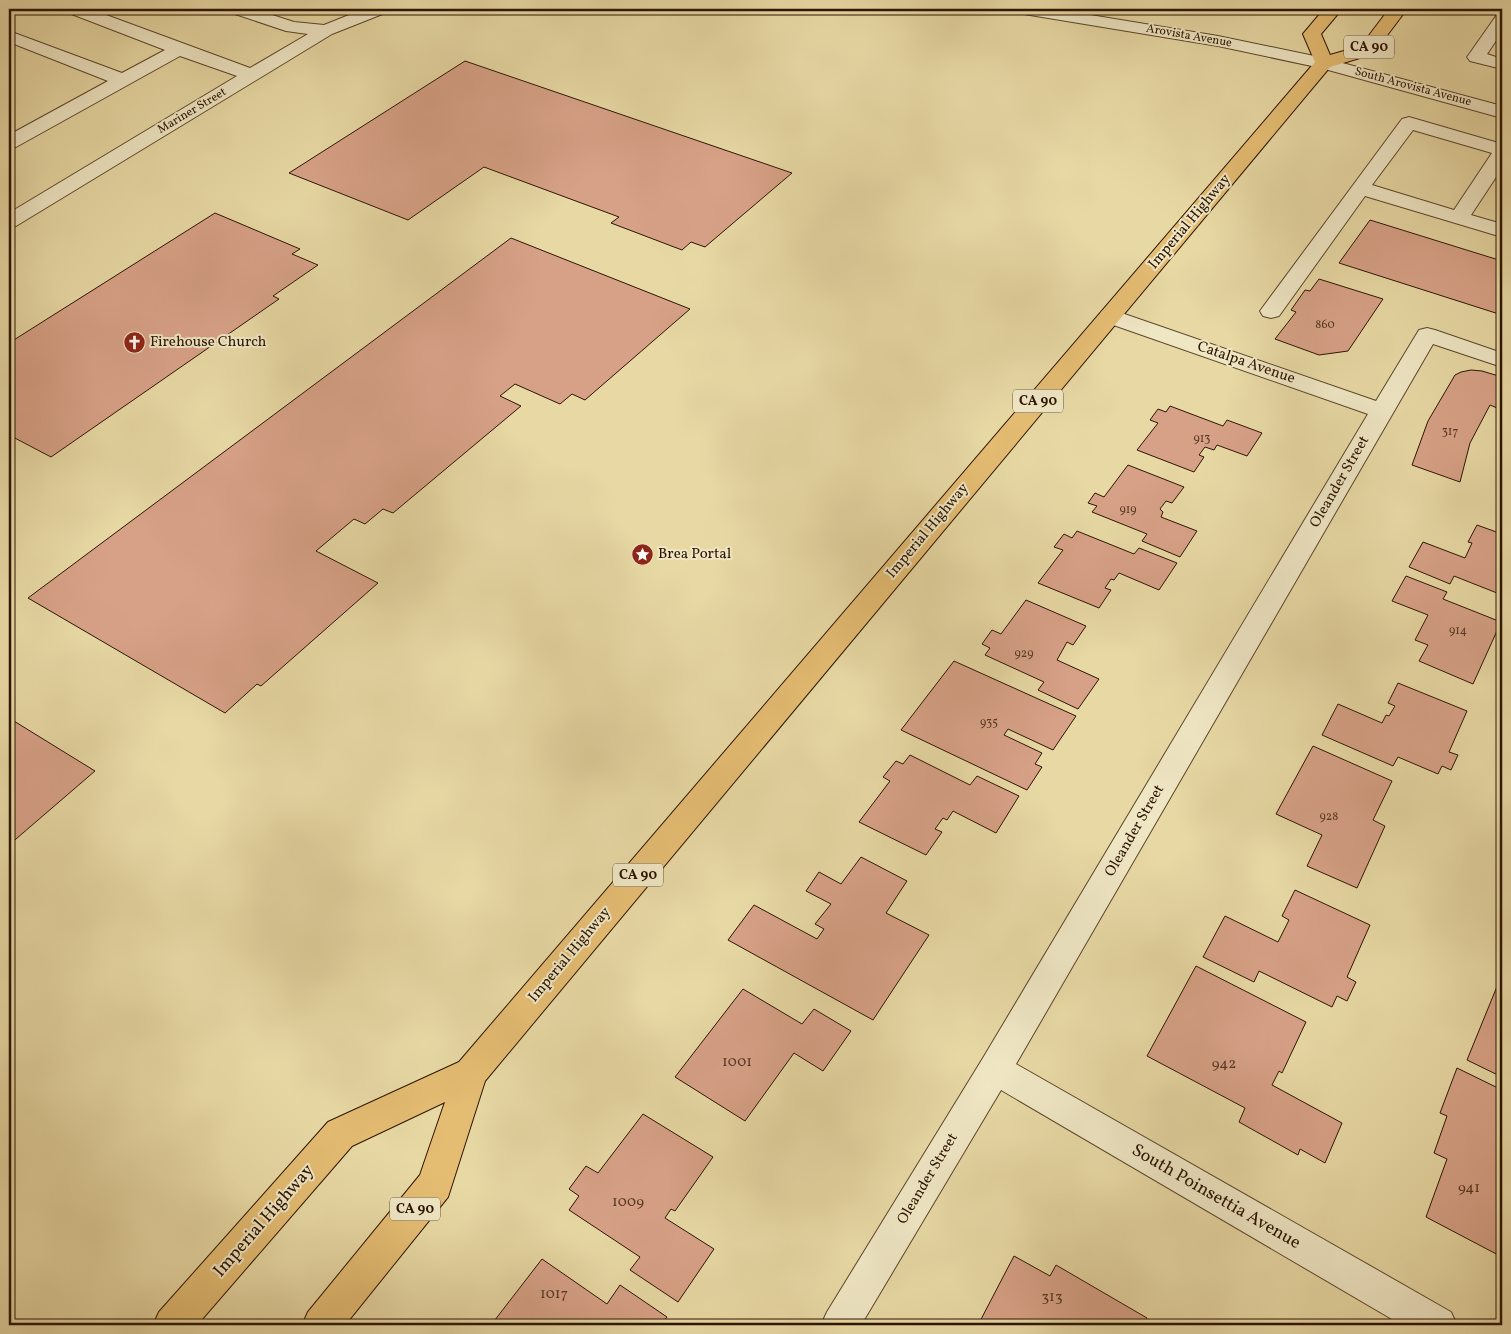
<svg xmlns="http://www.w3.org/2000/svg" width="1511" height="1334" font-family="Vollkorn,serif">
	<rect width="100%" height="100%" fill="#e7d8a4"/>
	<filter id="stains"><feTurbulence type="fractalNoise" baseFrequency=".004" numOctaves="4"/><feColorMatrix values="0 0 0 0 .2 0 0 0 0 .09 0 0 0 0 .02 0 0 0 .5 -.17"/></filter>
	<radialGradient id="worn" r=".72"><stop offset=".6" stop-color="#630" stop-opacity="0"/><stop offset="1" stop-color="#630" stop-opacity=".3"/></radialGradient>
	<g fill="#d7a187" stroke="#2c1501">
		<path d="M465,61L792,173L705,247L691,242L682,250L611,223L619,217L484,167L408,220L289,173Z"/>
		<path d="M215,213L300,249L292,254L318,265L273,296L279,299L51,457L9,435V343Z"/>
		<path d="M1370,220L1502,261V315L1339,263Z"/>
		<path d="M511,238L690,309L585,400L572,394L560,404L515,384L500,396L521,406L393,513L383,509L365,524L354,519L316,551L378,583L261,686L257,684L225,713L28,598Z"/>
		<path d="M1319,279L1383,299L1348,351L1319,355L1275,339L1296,312L1291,310L1305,290L1310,291Z"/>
		<path d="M1471,370L1482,371L1502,377V410L1490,405L1470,443L1460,482L1412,465L1428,421L1455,375L1461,372Z"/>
		<path d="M1170,406L1223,426L1227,420L1262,433L1247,456L1217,445L1214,450L1205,447L1199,455L1204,457L1194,472L1137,450L1158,423L1150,420L1158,409L1166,412Z"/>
		<path d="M1128,465L1184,487L1172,503L1166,501L1160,509L1163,512L1161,517L1197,531L1180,557L1142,541L1147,534L1092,512L1097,506L1088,503L1095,493L1104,497Z"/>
		<path d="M1477,525L1502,534V595L1454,576L1450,584L1409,567L1423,542L1465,558L1472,543L1468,542Z"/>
		<path d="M1077,531L1134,554L1139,548L1177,563L1159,590L1119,573L1114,580L1111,579L1105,588L1111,590L1099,608L1038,583L1063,550L1054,547L1064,534L1072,538Z"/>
		<path d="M1406,576L1447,592L1443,599L1501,622L1473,684L1419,661L1428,645L1415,640L1428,615L1392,601Z"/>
		<path d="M1026,600L1086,626L1073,645L1067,642L1057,660L1099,679L1078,709L1038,690L1044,682L985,655L990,648L982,644L992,630L1001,634Z"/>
		<path d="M954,661L1076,716L1053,750L1008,729L1004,735L1042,753L1035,764L1042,767L1027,790L901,730Z"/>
		<path d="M1398,683L1467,711L1449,752L1458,755L1451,770L1442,766L1438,774L1398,757L1393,766L1322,735L1338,704L1382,723L1386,715L1389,716L1395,706L1388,703Z"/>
		<path d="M9,718L95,771L9,845Z"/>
		<path d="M1313,746L1392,781L1373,820L1385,826L1357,888L1307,866L1322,835L1276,814Z"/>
		<path d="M910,755L970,785L977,776L1019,796L996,833L953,811L947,820L943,818L935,829L942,832L926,855L859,822L890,781L883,777L896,761L903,764Z"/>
		<path d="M861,857L907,881L886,913L929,935L873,1020L728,940L754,905L817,939L824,929L815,924L831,904L806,891L819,872L841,884Z"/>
		<path d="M1295,890L1370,925L1347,977L1356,982L1347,1001L1337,996L1332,1007L1259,971L1254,982L1203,957L1225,916L1278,942L1289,920L1282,916Z"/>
		<path d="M1196,966L1306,1022L1282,1073L1279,1071L1272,1085L1342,1123L1325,1163L1300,1149L1298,1155L1239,1122L1245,1108L1147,1056Z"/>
		<path d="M1498,984L1502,986V1077L1467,1060Z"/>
		<path d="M743,989L802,1024L814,1009L851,1031L823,1071L794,1053L745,1121L675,1077Z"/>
		<path d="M1457,1068L1502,1090V1257L1426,1217L1447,1159L1434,1153L1447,1116L1440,1113Z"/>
		<path d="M643,1114L713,1157L675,1211L671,1209L665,1218L714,1249L678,1302L630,1270L640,1257L569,1210L579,1196L569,1189L586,1166L598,1173Z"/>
		<path d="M1014,1256L1050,1276L1056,1265L1147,1318L1143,1325H978Z"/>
		<path d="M542,1259L607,1304L620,1285L667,1317L661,1325H491Z"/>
	</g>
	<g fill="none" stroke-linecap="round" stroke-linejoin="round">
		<defs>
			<g id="minor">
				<path d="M67,9H90L250,68L308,34L286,31L232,13L230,9H254L294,22L324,25L364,9H388L385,13L332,34L16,226L9,228V213L237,76L180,56L16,147L9,149V135L108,81L9,42V31L122,73L165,50L69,13Z"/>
				<path d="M1015,9H1054L1218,36L1324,58L1502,106V118L1321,68L1218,46L1024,14L1018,13Z"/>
				<path d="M1502,15V32L1487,54L1502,59V69L1470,61L1467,57L1470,53L1496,16Z"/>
				<path d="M1409,117L1502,144V168L1471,215L1502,224V237L1365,196L1279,316L1271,318L1263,316L1260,311L1402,119ZM1413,130L1492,153L1454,210L1372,185Z"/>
				<path d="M1110,309L1376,401L1419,330L1427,328L1435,330L1502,353V367L1433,344L1016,1064L1451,1312L1457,1325H1402L1001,1090L861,1325H821L827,1312L983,1058L1368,414L1102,321L1099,316L1102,311Z"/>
			</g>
			<path id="major" d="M1324,9H1342L1321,34L1330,55L1361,46L1389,9H1407L1373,54L1330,67L485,1081L448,1197L345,1325H302L308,1312L420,1175L445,1102L352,1146L197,1325H153L159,1312L328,1122L459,1062L1315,62L1303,34Z"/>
		</defs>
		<use href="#minor" stroke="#5b462a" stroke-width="2"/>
		<use href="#major" stroke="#2c1501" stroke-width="2"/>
		<use href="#minor" fill="#efe6c4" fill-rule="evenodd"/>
		<use href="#major" fill="#e4bc72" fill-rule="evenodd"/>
	</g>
	<defs>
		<symbol id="church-disc" viewBox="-11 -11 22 22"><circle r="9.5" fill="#8f2418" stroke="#efe6c4"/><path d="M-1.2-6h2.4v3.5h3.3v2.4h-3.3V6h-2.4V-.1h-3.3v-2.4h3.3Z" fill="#fff"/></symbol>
		<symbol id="sight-disc" viewBox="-11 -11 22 22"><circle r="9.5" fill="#8f2418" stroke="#efe6c4"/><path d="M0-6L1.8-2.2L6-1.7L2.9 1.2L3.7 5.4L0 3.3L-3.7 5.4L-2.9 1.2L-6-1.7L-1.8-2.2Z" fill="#fff"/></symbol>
	</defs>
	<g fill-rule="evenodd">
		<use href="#church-disc" x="122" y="330" width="25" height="25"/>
		<use href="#sight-disc" x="630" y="542" width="25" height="25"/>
	</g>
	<g text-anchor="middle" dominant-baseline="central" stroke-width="4" stroke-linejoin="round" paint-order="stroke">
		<g font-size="12" fill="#2c1501" stroke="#efe6c4">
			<text transform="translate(1189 36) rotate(10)">Arovista Avenue</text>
			<text transform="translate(1413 87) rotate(15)">South Arovista Avenue</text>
			<text transform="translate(192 111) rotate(-31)">Mariner Street</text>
		</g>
		<g font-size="12" fill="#573822">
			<text x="1325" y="325">860</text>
			<text x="1450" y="432">317</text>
			<text x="1202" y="439">913</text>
			<text x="1128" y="510">919</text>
			<text x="1458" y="631">914</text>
			<text x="1024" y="654">929</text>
			<text x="989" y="723">935</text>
			<text x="1329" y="817">928</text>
		</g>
		<g fill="#efe6c4" stroke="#66543c" stroke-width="1">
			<rect x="1344" y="35.5" width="50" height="23" rx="4"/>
			<rect x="1013" y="389.5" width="50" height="23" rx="4"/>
			<rect x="613" y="863.5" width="50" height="23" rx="4"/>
			<rect x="390" y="1197.5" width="50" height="23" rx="4"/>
		</g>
		<g font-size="14" font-weight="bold" fill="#2c1501">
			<text x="1369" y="47">CA 90</text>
			<text x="1038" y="401">CA 90</text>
			<text x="638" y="875">CA 90</text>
			<text x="415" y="1209">CA 90</text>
		</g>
		<g font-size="15" fill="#2c1501" stroke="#efe6c4">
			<text transform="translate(1190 222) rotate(-50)">Imperial Highway</text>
			<text transform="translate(1246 363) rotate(19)">Catalpa Avenue</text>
			<text transform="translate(1340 482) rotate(-60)">Oleander Street</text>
			<text transform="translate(928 531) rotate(-50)">Imperial Highway</text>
			<text transform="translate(1135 831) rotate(-60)">Oleander Street</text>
			<text transform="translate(570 955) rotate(-50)">Imperial Highway</text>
			<text transform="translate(928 1179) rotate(-59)">Oleander Street</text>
		</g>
		<g font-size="15" fill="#2c1501" stroke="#efe6c4" text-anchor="start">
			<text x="150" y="342">Firehouse Church</text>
			<text x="658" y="554">Brea Portal</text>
		</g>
		<g font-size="15" fill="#573822">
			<text x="737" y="1062">1001</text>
			<text x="1224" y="1064">942</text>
			<text x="1469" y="1188">941</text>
			<text x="628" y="1202">1009</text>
			<text x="554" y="1294">1017</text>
			<text x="1052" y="1297">313</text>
		</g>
		<g font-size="18" fill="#2c1501" stroke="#efe6c4">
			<text transform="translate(1216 1197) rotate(30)">South Poinsettia Avenue</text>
			<text transform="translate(264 1221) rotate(-49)">Imperial Highway</text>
		</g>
	</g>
	<rect width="1511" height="1334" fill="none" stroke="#e7d8a4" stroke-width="30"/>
	<rect x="10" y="10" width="1491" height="1314" fill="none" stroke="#2c1501" stroke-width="2.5"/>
	<rect x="15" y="15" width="1481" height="1304" fill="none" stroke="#2c1501"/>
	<rect width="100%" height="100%" filter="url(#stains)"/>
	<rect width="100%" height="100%" fill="url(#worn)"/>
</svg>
